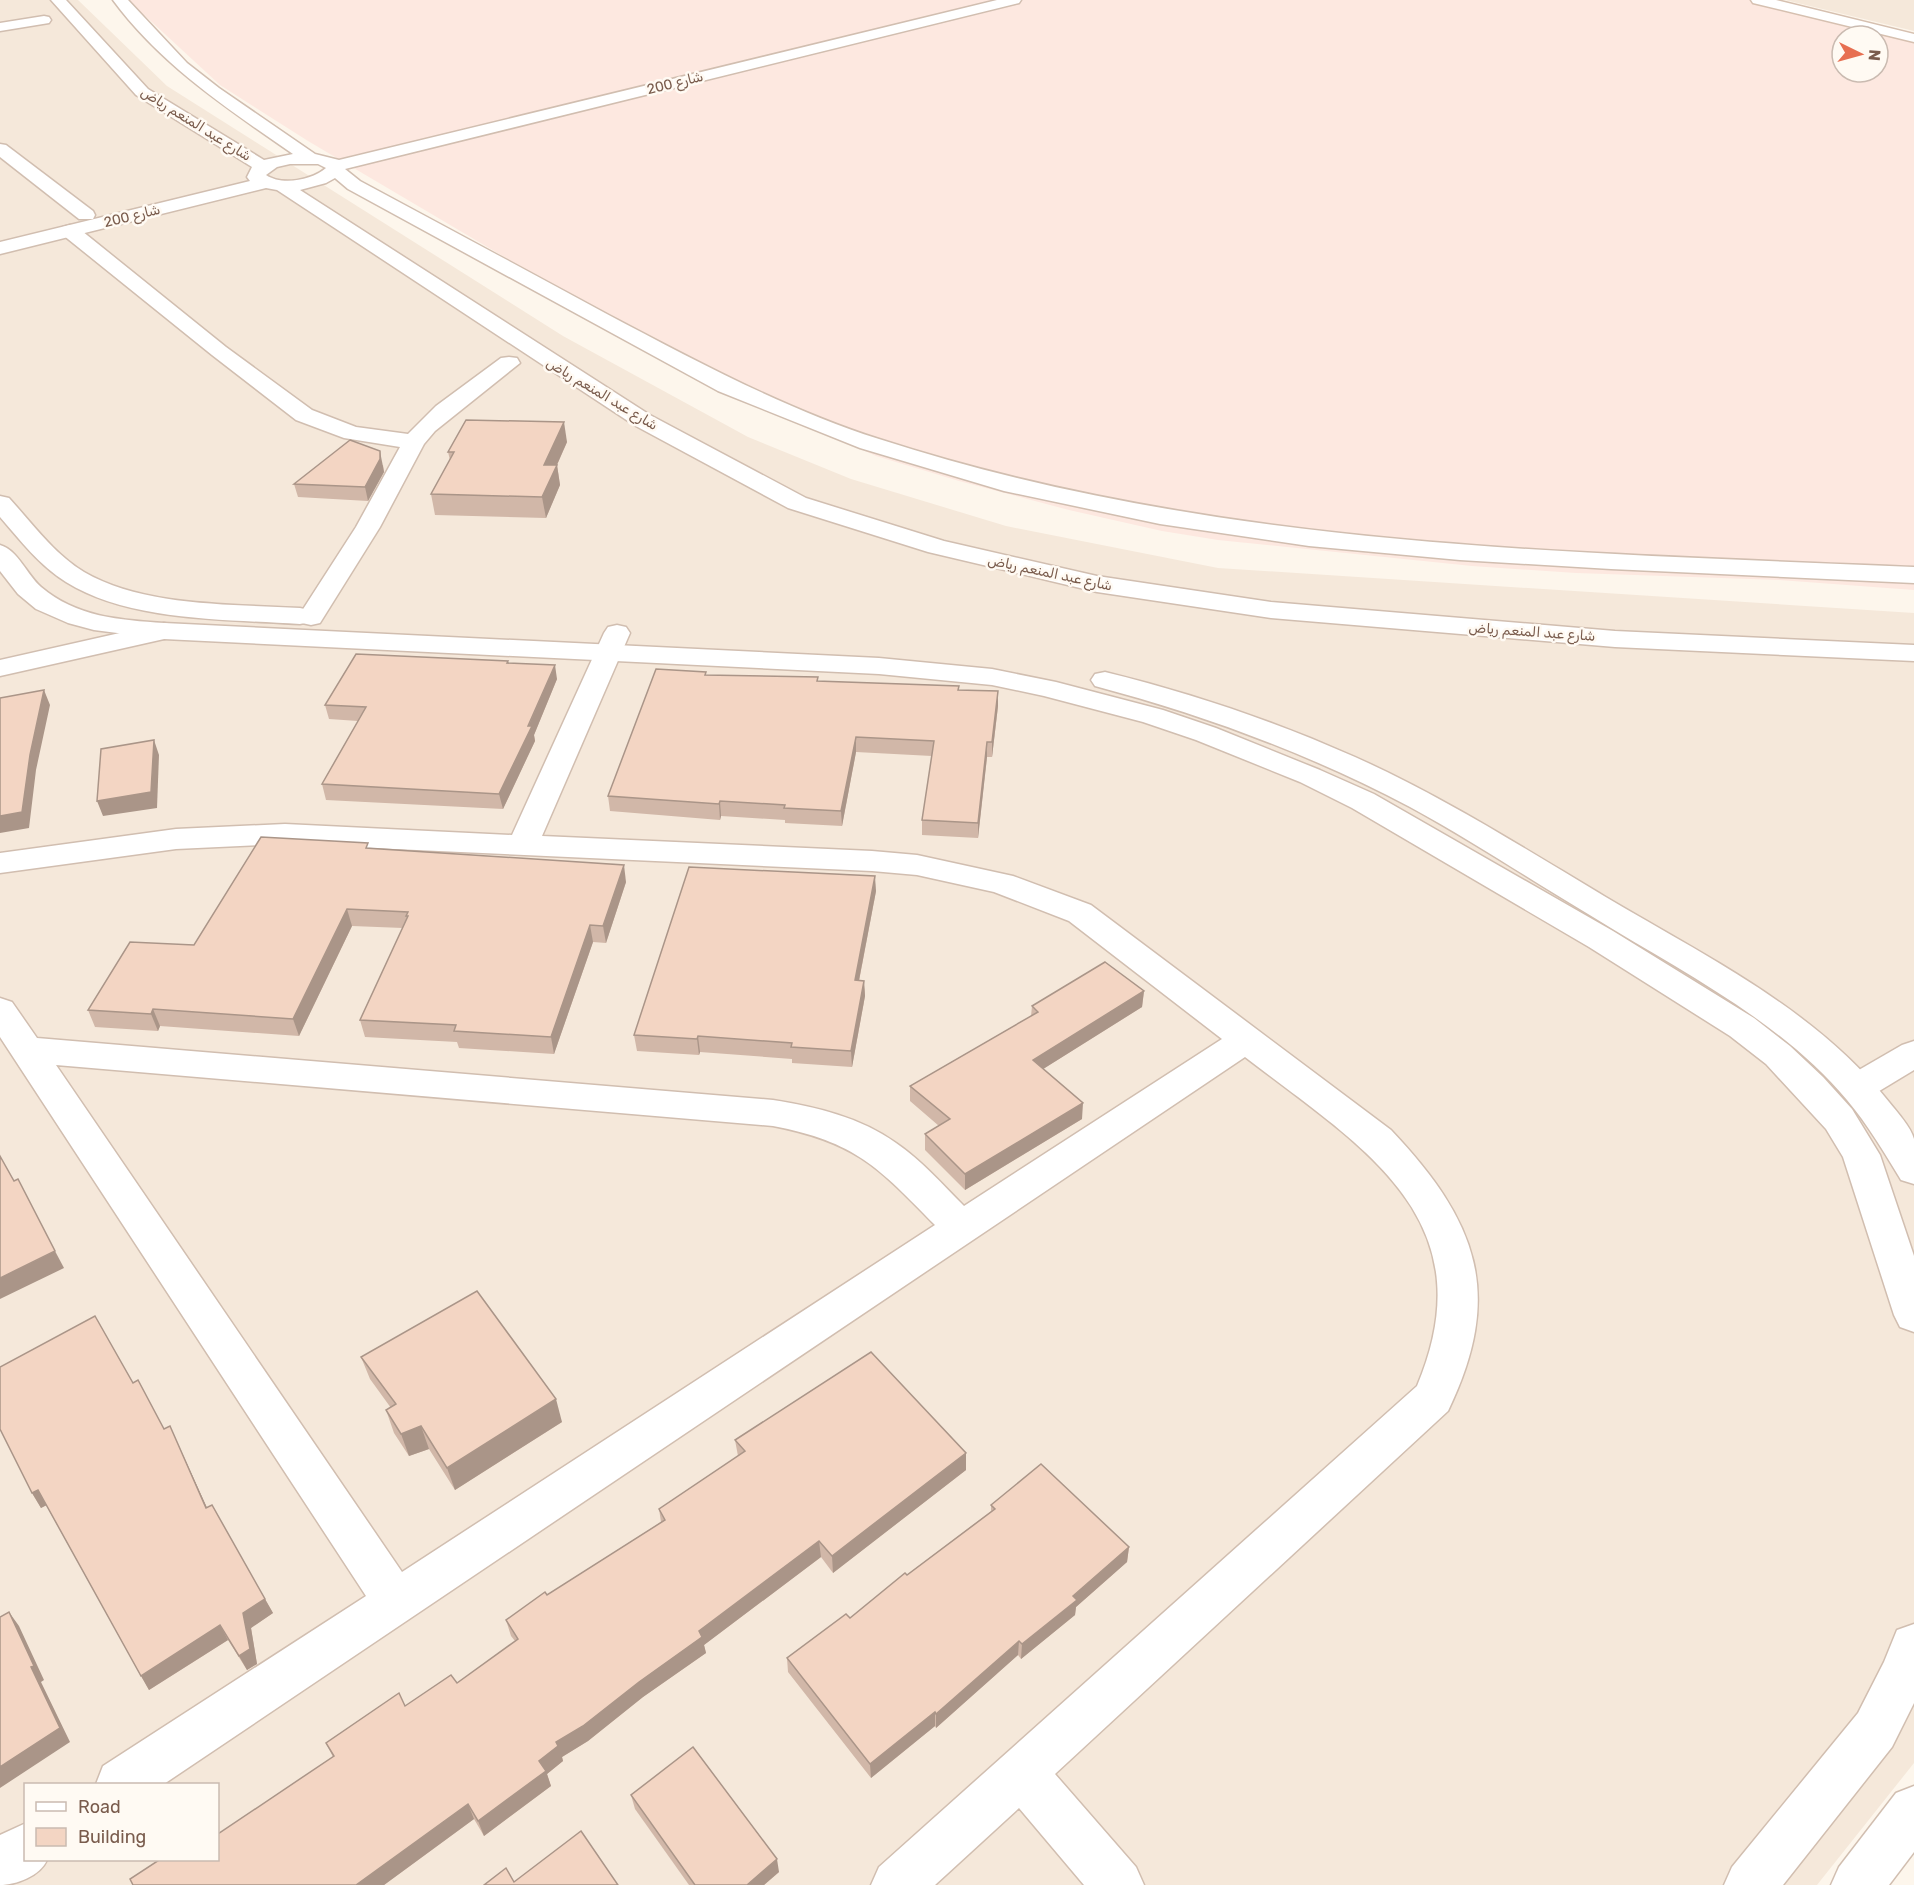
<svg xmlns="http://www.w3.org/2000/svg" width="1914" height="1885" font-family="Rubik,Cairo,sans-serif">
	<rect width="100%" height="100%" fill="#fdf6ec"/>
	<g fill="#f5e8da" fill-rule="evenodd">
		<path d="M0,0H78L167,86L563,336L748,437L851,479L1006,526L1218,568L1914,613V1763L1817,1885H0ZM26,1784H218V1860H26Z"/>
		<path d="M1785,0H1914V31Z"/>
	</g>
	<path fill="#fde8e0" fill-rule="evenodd" d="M128,0H1778L1914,33V590L1779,580L1576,573L1472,566L1218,540L1162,531L1069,510L959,481L876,456L726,388L308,141L220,85ZM1842,36H1878V72H1842Z"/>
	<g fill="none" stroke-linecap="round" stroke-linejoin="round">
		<defs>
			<g id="minor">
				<path d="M44,16L49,17L51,20L49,23L0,31V23Z"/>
				<path d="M0,144L6,145L93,211L95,215L93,219H79L0,157Z"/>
				<path d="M70,225L77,227L226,347L312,410L356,427L408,434L436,406L501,358L509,357L517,358L520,363L435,431L424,444L380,527L320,623L311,625L302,623L298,617L356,527L400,447L344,438L296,420L212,355L63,235L61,231L63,227Z"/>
				<path d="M164,623L173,625L177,631L173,637L0,676V660Z"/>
				<path d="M617,625L626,627L630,633L542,836L872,851L917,855L1013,876L1091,905L1391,1130C1477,1221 1505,1293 1448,1411L1055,1774L1136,1867L1144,1885H1084L1019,1808L935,1885H871L879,1867L1417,1386C1488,1218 1362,1147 1245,1057L164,1784H96L103,1766L366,1596L0,1037V998L12,1002L37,1038L773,1100C816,1107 860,1117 896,1143C921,1160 943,1185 964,1206L1222,1039L1069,921L994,892L917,875L872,871L285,844L176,849L0,873V853L176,829L285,824L512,835L604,633L608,627ZM56,1065L773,1126C856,1142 878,1167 935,1225L402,1572Z"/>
				<path d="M1914,1041V1070L1871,1096L1858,1100L1845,1096L1840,1087L1845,1078L1902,1045Z"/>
				<path d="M26,1823V1860H47C40,1876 16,1885 0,1885V1835Z"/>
			</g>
			<g id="tertiary">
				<path d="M51,0H66L148,89L264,160L293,154C228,109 161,65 113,0H128L187,63L219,88L315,154L339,160L997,0H1021L1019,3L345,169L360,181C442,225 524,269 605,313C694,360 783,408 879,439C1215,548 1565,552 1914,567V583L1611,569L1460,560L1309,546L1160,524L1004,491L860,448L718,391L348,189L335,178L326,183L300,190L650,415L806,498L944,541L1097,576L1271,602L1615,631L1914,645V661L1615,647L1271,618L1097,592L928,552L788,508L634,425L277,190L266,188L0,254V242L250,181L247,177L252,167L136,95ZM290,164H318L326,168C312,180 282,186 266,175L277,167Z"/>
				<path d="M0,496L9,498C32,523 54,554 84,572C144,607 232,604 300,608L309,610L313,616L309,622L300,624C227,619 130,622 66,582C40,566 20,540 0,517Z"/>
				<path d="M0,545C18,550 27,575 41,587C76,617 120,620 164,623L879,658L992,669L1056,682L1163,710L1216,728L1320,770L1374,794L1613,931L1754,1018L1790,1046L1823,1077L1852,1109L1880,1155L1914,1256V1332L1900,1327L1894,1315L1843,1157L1826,1129L1766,1064L1730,1036L1589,947L1352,808L1300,782L1196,740L1143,722L1044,696L992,685L879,674L164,639L94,630L68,623L36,609L18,594L0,571Z"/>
				<path d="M1105,672C1191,693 1274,721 1355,757C1442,796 1522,847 1604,896C1705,956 1815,1009 1889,1102C1897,1112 1911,1127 1914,1139C1914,1153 1914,1171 1914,1184L1901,1180C1884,1152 1868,1125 1847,1100C1780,1020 1680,971 1593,917C1532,881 1473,841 1410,807C1310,754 1204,715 1095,686L1091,680L1095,674Z"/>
				<path d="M1914,1624V1703L1892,1747L1783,1885H1724L1732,1867L1858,1713L1884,1662L1897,1630Z"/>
				<path d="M1914,1786V1852L1889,1885H1831L1839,1867L1896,1793Z"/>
			</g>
			<path id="secondary" d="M1751,0H1776L1914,34V42L1753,3Z"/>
		</defs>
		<use href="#minor" stroke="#d1beb0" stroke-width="3"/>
		<use href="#tertiary" stroke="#d1beb0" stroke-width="3"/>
		<use href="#secondary" stroke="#d6c0b0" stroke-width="3"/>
		<use href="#minor" fill="#fff" fill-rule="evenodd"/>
		<use href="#tertiary" fill="#fff" fill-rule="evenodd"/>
		<use href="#secondary" fill="#fff" fill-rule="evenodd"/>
	</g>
	<g fill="#d1b7a8">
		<path d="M567,442L557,465L560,485L546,518L435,515L431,494L450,460L448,452Z"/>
		<path d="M383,465L384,472L368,501L298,497L294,484Z"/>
		<path d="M508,661V663L557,679L534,735L535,741L503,809L326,800L322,784L358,721L329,719L325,705Z"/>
		<path d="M706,675L818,677V681L959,686V690L998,691V706L992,757H987L978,838L922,835V820L932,756L856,752L842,826L785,823V820L721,816L720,820L610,811L608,796Z"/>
		<path d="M370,849L626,882L606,943L593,942L554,1054L459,1048L457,1042L365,1037L360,1020L403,928L352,926L299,1036L160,1026L158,1031L95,1027L88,1010L194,945Z"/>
		<path d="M876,891L859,981H864L865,996L852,1067L792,1063V1059L700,1052L699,1055L637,1051L634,1035Z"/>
		<path d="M1144,991L1142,1007L1043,1069L1082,1119L965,1190L925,1150V1134L939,1126L910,1101V1086L1031,1016L1032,1006Z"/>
		<path d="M361,1357L562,1422L455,1490L429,1449L409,1456L394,1433L386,1410L391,1408L370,1379Z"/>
		<path d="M133,1383L164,1429L170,1426L207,1508L265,1599L273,1613L251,1628L257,1664L247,1670L228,1640L149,1690L46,1505L41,1508L32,1493Z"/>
		<path d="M735,1440L966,1470L833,1573L821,1557L704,1645L706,1653L643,1697L588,1741L562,1757L563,1761L547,1774L551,1786L484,1836L474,1819L384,1885H133L218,1860L333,1757L326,1743L405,1706L457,1683L515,1641L511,1636L506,1620L547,1595L661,1522L659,1509L738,1456Z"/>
		<path d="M991,1505L1129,1547L1127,1562L1076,1607L1075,1615L1021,1659L1018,1655L936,1728L935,1726L871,1778L788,1672L787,1658L850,1618L991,1511Z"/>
		<path d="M631,1795L779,1872L764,1885H689L635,1809Z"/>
	</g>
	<g fill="#aa9588">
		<path d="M564,422L567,442L548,485L544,465Z"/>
		<path d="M380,451L384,472L368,501L365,487Z"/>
		<path d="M557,465L560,485L546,518L542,497Z"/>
		<path d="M555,665L557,679L534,735L535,741L503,809L499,794Z"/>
		<path d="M44,690L50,705L36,770L29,828L0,833V816L30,755Z"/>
		<path d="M998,691V706L992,757V742Z"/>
		<path d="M856,737V752L842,826L841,811Z"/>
		<path d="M154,740L159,755L157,808L103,816L97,801Z"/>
		<path d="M987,742V757L978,838V823Z"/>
		<path d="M720,801L721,816L720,820L719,804Z"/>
		<path d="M624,865L626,882L606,943L603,926Z"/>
		<path d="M875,876L876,891L856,996L855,980Z"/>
		<path d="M347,909L352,926L299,1036L293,1019Z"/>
		<path d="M590,925L593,942L554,1054L551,1037Z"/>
		<path d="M864,981L865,996L852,1067L851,1051Z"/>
		<path d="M1144,991L1142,1007L1032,1076L1033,1060Z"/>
		<path d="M153,1009L160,1026L158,1031L151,1014Z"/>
		<path d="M698,1036L700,1052L699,1055L697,1039Z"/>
		<path d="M1083,1103L1082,1119L965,1190V1174Z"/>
		<path d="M55,1251L64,1268L0,1299V1278Z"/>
		<path d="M556,1399L562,1422L455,1490L447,1468Z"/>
		<path d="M170,1426L177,1442L214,1523L206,1508Z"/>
		<path d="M421,1426L429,1449L409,1456L401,1434Z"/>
		<path d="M966,1453V1470L833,1573L832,1556Z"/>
		<path d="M38,1490L47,1505L41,1508L32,1493Z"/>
		<path d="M819,1541L821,1557L704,1645L706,1653L643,1697L588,1741L562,1757L563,1761L547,1774L551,1786L484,1836L478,1821L539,1761L556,1742L699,1631Z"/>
		<path d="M1129,1547L1127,1562L1076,1607L1075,1615L1021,1659L1022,1644L1073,1596Z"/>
		<path d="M265,1599L273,1613L251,1628L257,1664L247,1670L239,1656L243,1613Z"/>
		<path d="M9,1612L19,1626L44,1680L41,1682L70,1742L0,1788V1767L31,1667Z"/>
		<path d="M220,1625L228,1640L149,1690L141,1676Z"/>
		<path d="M1019,1641L1018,1655L936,1728V1714Z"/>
		<path d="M935,1712V1726L871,1778L870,1764Z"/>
		<path d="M468,1804L474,1819L384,1885H356Z"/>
		<path d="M777,1859L779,1872L764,1885H747Z"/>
	</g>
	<g fill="#f3d5c3" stroke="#aa9588" stroke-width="1.5">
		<path d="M466,420L564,422L544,465H557L542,497L431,494L454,452H448Z"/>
		<path d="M350,440L380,451V459L365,487L294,484Z"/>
		<path d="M356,654L508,661L507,663L555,665L528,726H532L499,794L322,784L366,707L325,705Z"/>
		<path d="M656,669L706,672L705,675L818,677L817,681L959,686L958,690L998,691L992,742H987L978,823L922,820L934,741L856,737L841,811L784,808L785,805L720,801L719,804L608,796Z"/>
		<path d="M44,690L30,755L22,812L0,816V698Z"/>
		<path d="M154,740L151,792L97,801L101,749Z"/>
		<path d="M261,837L368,843L366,848L624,865L603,926L590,925L551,1037L454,1031L456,1025L360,1020L408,916H406L408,912L347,909L293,1019L153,1009L151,1014L88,1010L130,942L194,945Z"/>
		<path d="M689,867L875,876L855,980L864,981L851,1051L791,1047L792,1043L698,1036L697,1039L634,1035Z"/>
		<path d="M1105,962L1144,991L1033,1060L1083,1103L965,1174L925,1134L950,1119L910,1086L1038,1012L1032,1006Z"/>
		<path d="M0,1156L14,1181L18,1179L55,1251L0,1278Z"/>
		<path d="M477,1291L556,1399L447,1468L421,1426L401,1434L386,1410L396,1404L361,1357Z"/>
		<path d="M95,1316L133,1383L138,1380L164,1429L170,1426L206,1508L212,1505L265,1599L243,1613L250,1649L239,1656L220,1625L141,1676L38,1490L32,1493L0,1429V1367Z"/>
		<path d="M871,1352L966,1453L832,1556L819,1541L699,1631L702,1637L639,1682L583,1726L556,1742L558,1746L539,1761L546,1771L478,1821L468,1804L356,1885H133L130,1879L159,1860H218V1834L334,1756L326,1743L399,1693L405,1706L451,1675L457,1683L518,1639L506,1620L545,1592L547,1595L665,1520L659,1509L745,1451L735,1440Z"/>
		<path d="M1041,1464L1129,1547L1073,1596L1077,1600L1022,1644L1019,1641L936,1714L935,1712L870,1764L787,1658L846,1614L850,1618L905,1573L907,1575L995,1509L991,1505Z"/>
		<path d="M9,1612L34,1666L31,1667L60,1728L0,1767V1617Z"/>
		<path d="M693,1747L777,1859L747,1885H695L631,1795Z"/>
		<path d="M581,1831L618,1885H484L506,1868L514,1882Z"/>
	</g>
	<g text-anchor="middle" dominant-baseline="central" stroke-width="5" stroke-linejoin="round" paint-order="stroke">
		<g font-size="14" fill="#7a5c4d" stroke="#fffaf3">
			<text transform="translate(675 83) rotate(-14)">شارع 200</text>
			<text transform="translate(196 124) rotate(32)">شارع عبد المنعم رياض</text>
			<text transform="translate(132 216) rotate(-14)">شارع 200</text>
			<text transform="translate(602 394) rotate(31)">شارع عبد المنعم رياض</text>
			<text transform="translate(1050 573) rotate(12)">شارع عبد المنعم رياض</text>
			<text transform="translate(1532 632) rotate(4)">شارع عبد المنعم رياض</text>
		</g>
	</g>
	<rect x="24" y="1783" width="195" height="78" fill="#fffaf3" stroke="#cabbb1" stroke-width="1.5"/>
	<rect x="36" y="1802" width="30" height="9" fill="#ffffff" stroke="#cabbb1" stroke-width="1.5"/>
	<text x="78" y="1813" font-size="18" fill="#7a5c4d">Road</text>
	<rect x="36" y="1828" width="30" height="18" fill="#f3d5c3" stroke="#cabbb1" stroke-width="1.5"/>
	<text x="78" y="1843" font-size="18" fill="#7a5c4d">Building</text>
	<g transform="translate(1860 54) rotate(95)"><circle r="28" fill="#fffaf3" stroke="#cabbb1" stroke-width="1.5"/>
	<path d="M0-4.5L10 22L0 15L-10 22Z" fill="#e76f51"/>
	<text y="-9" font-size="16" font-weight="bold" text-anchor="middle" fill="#7a5c4d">N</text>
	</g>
</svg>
